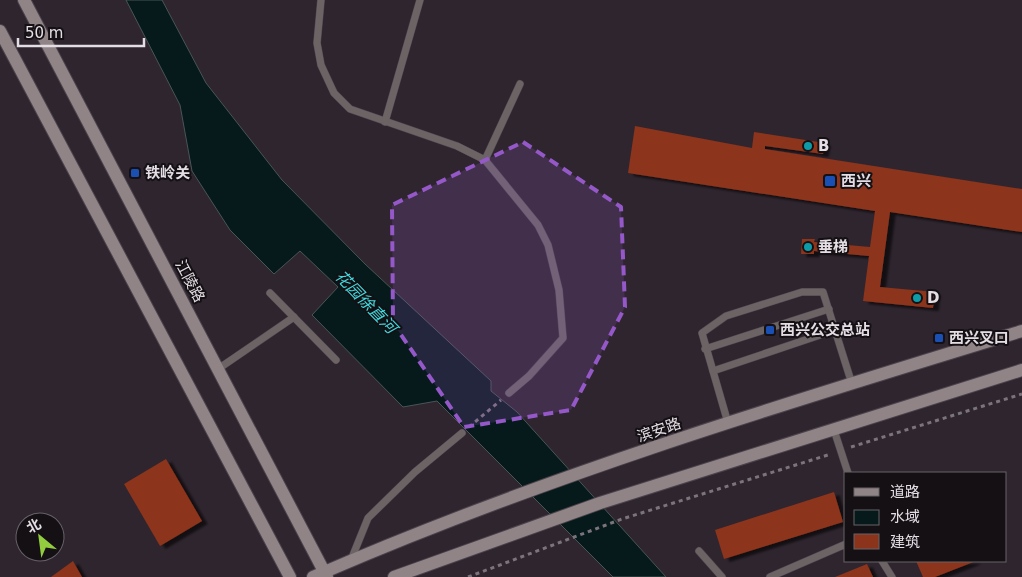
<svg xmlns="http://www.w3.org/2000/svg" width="1022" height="577" font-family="'DejaVu Sans','Noto Sans SC',sans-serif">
	<defs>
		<filter id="shadow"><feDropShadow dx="5.5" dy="3" stdDeviation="1" flood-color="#0009"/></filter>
	</defs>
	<rect width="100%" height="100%" fill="#2e252e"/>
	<path fill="#071a1b" stroke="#495557" d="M126,0H162L206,83L282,180L365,264L491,381V391L517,412L666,577H613L437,401L403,407L312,315L338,287L300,251L274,274L230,230L192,171L180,105Z"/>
	<g fill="#8c341b" filter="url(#shadow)">
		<path d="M635,126L752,148L754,132L825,143L823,154L765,146V149L1022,189V232L890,212L880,287L935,292L933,308L863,301L869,256L814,251V254H801L802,239H815L814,242L870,247L875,211L628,173Z"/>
		<path d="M166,459L202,521L160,546L124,484Z"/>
		<path d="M834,492L843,522L724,559L715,530Z"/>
		<path d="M73,561L82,577H51Z"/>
		<path d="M916,561H976L935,577H923Z"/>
		<path d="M867,564L873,577H835Z"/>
	</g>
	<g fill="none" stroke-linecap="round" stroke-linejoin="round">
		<defs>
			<g id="service">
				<path d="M321,0L317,43L321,65L334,93L350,109L457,146L485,160L538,225L548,245L559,290L563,338L529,376L509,393"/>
				<path d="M385,122L420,0"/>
				<path d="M485,160L520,84"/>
				<path d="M270,293L336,360"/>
				<path d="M705,349L829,309"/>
				<path d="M218,369L294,317"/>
				<path d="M713,371L835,330"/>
				<path d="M728,423L702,333L726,316L802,292H823L852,384"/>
				<path d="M834,430L848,473"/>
				<path d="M699,551L722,577"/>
				<path d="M351,560L368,518L415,472L462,433"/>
				<path d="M882,561L892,577"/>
				<path d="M770,577L846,544"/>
			</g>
			<g id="secondary">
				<path d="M24,0L327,577"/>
				<path d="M0,31L290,577"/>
				<path d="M313,577C542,477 783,404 1022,331"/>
				<path d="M394,577L600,503L1022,370"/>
			</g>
		</defs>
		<use href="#service" stroke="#4b434b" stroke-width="8"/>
		<use href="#secondary" stroke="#4b434b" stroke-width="14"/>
		<g stroke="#7b747b" stroke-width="3" stroke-dasharray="4 4" stroke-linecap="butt">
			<path d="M469,427L501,400"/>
			<path d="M851,447L1022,394"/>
			<path d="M468,577L622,519L831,454"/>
		</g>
		<use href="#service" stroke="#6b6364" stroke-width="7"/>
		<use href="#secondary" stroke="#908486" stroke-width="12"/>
	</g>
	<path fill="#9558c8" fill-opacity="0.2" stroke="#9558c8" stroke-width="4" stroke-dasharray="10 6" stroke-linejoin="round" d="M523,142L621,207L625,307L571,410L464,427L393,323L392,205Z"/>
	<g fill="#0f9aa8" stroke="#141014" stroke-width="2">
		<circle cx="808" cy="146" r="5"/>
		<circle cx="808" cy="247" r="5"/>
		<circle cx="917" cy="298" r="5"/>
	</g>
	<g fill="#1a4fb4" stroke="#141014" stroke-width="2">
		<rect x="130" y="168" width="10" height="10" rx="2.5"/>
		<rect x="824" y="175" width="12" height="12" rx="2.5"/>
		<rect x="765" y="325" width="10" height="10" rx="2.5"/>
		<rect x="934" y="333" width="10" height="10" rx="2.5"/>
	</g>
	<g text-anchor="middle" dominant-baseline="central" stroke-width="4" stroke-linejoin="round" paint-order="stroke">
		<g font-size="15" font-weight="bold" fill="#e4dee4" stroke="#141014" text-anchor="start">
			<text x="818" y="146">B</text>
			<text x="145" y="173">铁岭关</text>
			<text x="841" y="181">西兴</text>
			<text x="818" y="247">垂梯</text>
			<text x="927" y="298">D</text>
			<text x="780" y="330">西兴公交总站</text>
			<text x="949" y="338">西兴叉口</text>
		</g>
		<g font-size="15" fill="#e4dee4" stroke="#141014">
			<text transform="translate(190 281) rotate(62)">江陵路</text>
			<text transform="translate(659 430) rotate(-19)">滨安路</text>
		</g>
		<g font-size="16" font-style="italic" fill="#3edade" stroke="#141014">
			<text transform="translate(366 302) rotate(46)">花园徐直河</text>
		</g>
	</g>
	<rect x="844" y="472" width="162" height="90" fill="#141014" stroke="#676267"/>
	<rect x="854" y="488" width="25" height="8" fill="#908486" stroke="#676267"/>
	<text x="890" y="497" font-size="15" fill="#e4dee4">道路</text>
	<rect x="854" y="510" width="25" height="15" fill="#071a1b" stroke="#676267"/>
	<text x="890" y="522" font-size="15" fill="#e4dee4">水域</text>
	<rect x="854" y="534" width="25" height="15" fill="#8c341b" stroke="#676267"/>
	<text x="890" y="547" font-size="15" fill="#e4dee4">建筑</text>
	<g transform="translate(40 537) rotate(331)"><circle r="24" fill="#141014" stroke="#676267"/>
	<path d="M0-4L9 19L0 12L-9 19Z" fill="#91cd3f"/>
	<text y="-8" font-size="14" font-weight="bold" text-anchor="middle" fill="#e4dee4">北</text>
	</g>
	<path d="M18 38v8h126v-8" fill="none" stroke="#e4dee4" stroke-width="2.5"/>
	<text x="25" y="38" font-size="15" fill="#e4dee4" stroke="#141014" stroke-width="4" paint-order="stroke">50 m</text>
</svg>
